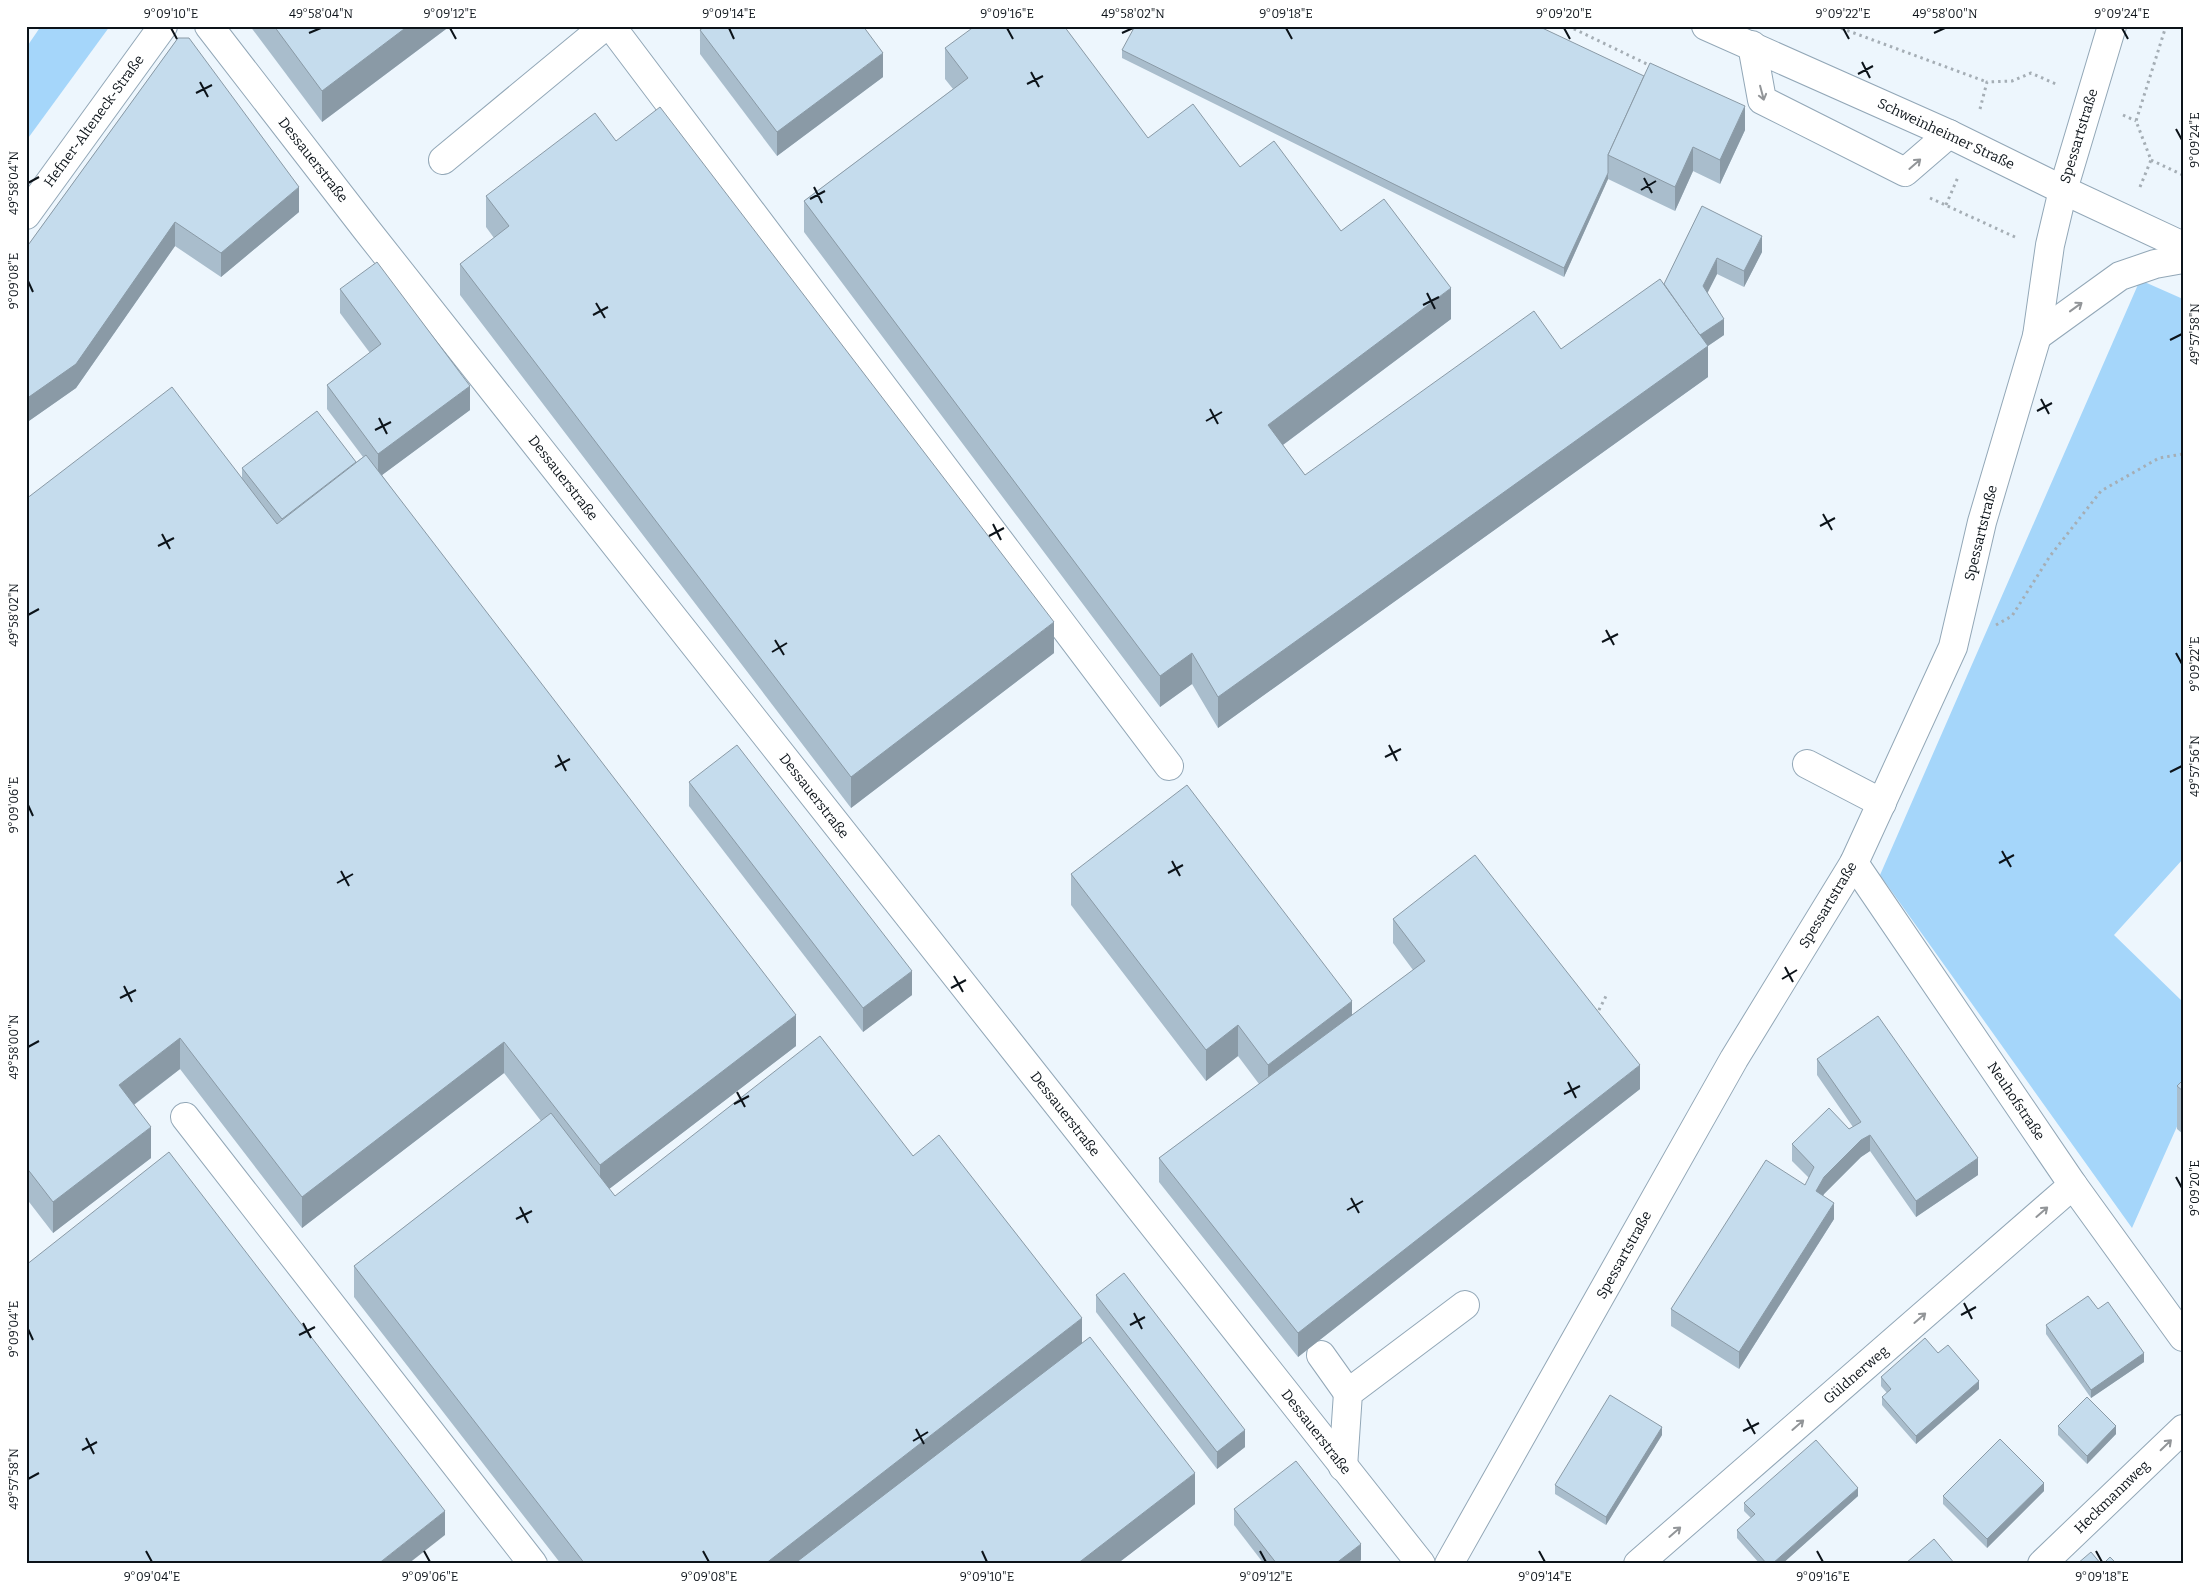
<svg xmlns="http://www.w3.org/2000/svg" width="2209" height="1590" font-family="Bitter,serif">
	<rect width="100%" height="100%" fill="#edf6fd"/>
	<g fill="#a5d6fa">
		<path d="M41,26H110L26,141V48Z"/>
		<path d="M2140,280L2183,299V859L2114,935L2183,1002V1113L2132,1228L1880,875Z"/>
	</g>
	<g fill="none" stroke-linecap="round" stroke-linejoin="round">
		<defs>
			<g id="minor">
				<path d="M209,26L366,229L1421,1564"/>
				<path d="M611,26L1169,766"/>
				<path d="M1706,26L1949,134L2063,190L2183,246"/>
				<path d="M1752,45L1762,100L1905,172L1949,134"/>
				<path d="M443,160L605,26"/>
				<path d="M26,215L163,26"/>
				<path d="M2037,336L2120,276L2155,264L2183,259"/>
				<path d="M1807,764L1882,803"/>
				<path d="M1854,863L2073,1185L2183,1337"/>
				<path d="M185,1117L533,1564"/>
				<path d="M1321,1355L1348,1393"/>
				<path d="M1343,1467L1348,1393L1465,1305"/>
				<path d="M1449,1564L1734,1059L1854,863L1953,647L1982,522L2037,336L2050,245L2063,190L2112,26"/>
				<path d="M1638,1564L2073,1185"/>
				<path d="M2042,1564L2183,1429"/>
			</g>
		</defs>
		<use href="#minor" stroke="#92a7b7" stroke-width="30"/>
		<g stroke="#a5aeb5" stroke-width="3" stroke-dasharray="2.5 4" stroke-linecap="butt">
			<path d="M1568,26L1653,67"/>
			<path d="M1835,26L1987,82"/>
			<path d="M1980,109L1987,82L2012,81L2031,73L2058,85"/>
			<path d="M2123,115L2136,121"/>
			<path d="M2151,160L2183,175"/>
			<path d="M2140,187L2151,160L2136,121L2166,26"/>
			<path d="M1930,198L2015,237"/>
			<path d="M1946,205L1958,177"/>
			<path d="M1996,625L2012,616L2050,556L2101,491L2159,458L2183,454"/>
			<path d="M1596,1016L1606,996"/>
		</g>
		<use href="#minor" stroke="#fff" stroke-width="28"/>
	</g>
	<g fill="#a9bdcc">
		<path d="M250,26H450L322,122Z"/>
		<path d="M700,30L883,77L777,156L700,54Z"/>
		<path d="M178,38L299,212L221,277L175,246L76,388L26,423V248Z"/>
		<path d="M945,48L1148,138L1240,167L1341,231L1451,319L1283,445L1305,475L1561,349L1664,284L1702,206L1762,252L1744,287L1717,274L1707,293L1724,335L1708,346V377L1218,728L1192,684L1160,707L804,232V201L953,89L945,79Z"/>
		<path d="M1122,50L1745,130L1720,184L1693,171L1675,211L1608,179L1564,277L1122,58Z"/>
		<path d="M616,141L1054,653L851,808L460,295V264L494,238L486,227V196Z"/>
		<path d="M340,289L470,410L382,475L796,1046L609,1189L615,1196L913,1156L1082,1344L1195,1504L1117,1564H561L354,1297V1266L541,1121L504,1073L302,1228L180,1069L134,1105L151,1158L53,1233L26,1198V499L242,479V468L356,462L363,457L327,409V385L370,353L340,313Z"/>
		<path d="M689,782L912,995L863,1032L689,806Z"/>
		<path d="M1071,874L1352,1015L1413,970L1393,943V919L1640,1089L1298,1357L1159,1182V1158L1259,1084L1238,1056L1206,1081L1071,905Z"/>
		<path d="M1817,1059L1978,1175L1916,1217L1870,1151L1861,1157L1824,1194L1823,1196L1834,1219L1739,1369L1671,1326V1309L1805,1185L1809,1178L1792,1161V1144L1849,1129L1853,1127L1817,1075Z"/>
		<path d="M2183,1080V1134L2177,1129V1086Z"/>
		<path d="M1096,1295L1245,1447L1217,1469L1096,1312Z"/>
		<path d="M2098,1309L2144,1362L2091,1398L2046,1334V1325Z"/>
		<path d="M1938,1353L1979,1389L1916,1444L1882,1405V1397L1887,1393L1881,1386V1377Z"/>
		<path d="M2058,1426L2116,1434L2087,1464L2058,1435Z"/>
		<path d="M1662,1435L1606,1525L1555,1494V1485Z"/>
		<path d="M2044,1491L1987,1548L1943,1504V1496Z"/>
		<path d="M1858,1496L1782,1564H1760L1737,1538V1530L1751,1518L1744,1511V1503Z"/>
		<path d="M1234,1509L1361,1560L1356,1564H1264L1234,1525Z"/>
	</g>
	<g fill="#8a9aa6">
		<path d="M408,26H450L322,122V91Z"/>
		<path d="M883,53V77L777,156V132Z"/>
		<path d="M1745,106V130L1720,184V160Z"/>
		<path d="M1693,147V171L1675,211V187Z"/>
		<path d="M1608,173V179L1564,277V268Z"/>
		<path d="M299,187V212L221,277V253Z"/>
		<path d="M175,222V246L76,388L26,423V399Z"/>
		<path d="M1762,236V252L1744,287V271Z"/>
		<path d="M1717,258V274L1703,302V286Z"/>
		<path d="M1451,288V319L1268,456V425Z"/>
		<path d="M1724,319V335L1693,356V339Z"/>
		<path d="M1708,346V377L1218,728V697Z"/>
		<path d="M470,386V410L378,478V454Z"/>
		<path d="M1054,622V653L851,808V777Z"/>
		<path d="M1192,653V684L1160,707V676Z"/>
		<path d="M912,971V995L863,1032V1008Z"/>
		<path d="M1352,1001V1032L1268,1096V1065Z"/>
		<path d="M796,1015V1046L600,1196V1165Z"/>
		<path d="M1238,1025V1056L1206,1081V1050Z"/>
		<path d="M180,1038V1069L119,1116V1085Z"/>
		<path d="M504,1042V1073L302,1228V1197Z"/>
		<path d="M1640,1065V1089L1298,1357V1333Z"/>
		<path d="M151,1127V1158L53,1233V1202Z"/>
		<path d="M1870,1135V1151L1861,1157L1824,1194L1816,1208V1191L1824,1177L1861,1140Z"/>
		<path d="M1978,1158V1175L1916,1217V1201Z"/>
		<path d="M1834,1203V1219L1739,1369V1352Z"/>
		<path d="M1082,1318V1349L805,1564H765Z"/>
		<path d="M2144,1353V1362L2091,1398V1390Z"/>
		<path d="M1979,1381V1389L1916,1444V1436Z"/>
		<path d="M2116,1426V1434L2087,1464V1456Z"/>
		<path d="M1662,1427V1435L1606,1525V1517Z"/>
		<path d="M1245,1430V1447L1217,1469V1452Z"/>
		<path d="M1195,1473V1504L1117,1564H1077Z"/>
		<path d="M2044,1483V1491L1987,1548V1539Z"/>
		<path d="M1858,1488V1496L1782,1564H1772Z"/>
		<path d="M445,1511V1535L408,1564H378Z"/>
		<path d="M1361,1544V1560L1356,1564H1335Z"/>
	</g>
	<g fill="#c5dced" stroke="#8a9aa6">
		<path d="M274,26H408L322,91Z"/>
		<path d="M705,26H863L883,53L777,132L700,30Z"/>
		<path d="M975,26H1064L1148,138L1193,104L1240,167L1274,141L1341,231L1384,199L1451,288L1268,425L1305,475L1534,311L1561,349L1660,279L1708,346L1218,697L1192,653L1160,676L804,201L968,78L945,48Z"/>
		<path d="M1135,26H1538L1644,76L1608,155V173L1564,268L1122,50Z"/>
		<path d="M178,38H189L299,187L221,253L175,222L76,364L26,399V248Z"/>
		<path d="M1650,63L1745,106L1720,160L1693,147L1675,187L1608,155Z"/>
		<path d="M660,107L1054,622L851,777L460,264L509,226L486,196L595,113L616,141Z"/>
		<path d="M1702,206L1762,236L1744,271L1717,258L1703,286L1724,319L1700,335L1664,284Z"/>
		<path d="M377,262L470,386L378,454L327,385L381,344L340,289Z"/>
		<path d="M172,387L277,524L366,455L796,1015L600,1165L504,1042L302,1197L180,1038L119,1085L151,1127L53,1202L26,1167V499Z"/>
		<path d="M317,411L356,462L282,519L242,468Z"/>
		<path d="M737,745L912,971L863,1008L689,782Z"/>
		<path d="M1187,785L1352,1001L1268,1065L1238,1025L1206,1050L1071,874Z"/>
		<path d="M1475,855L1640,1065L1298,1333L1159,1158L1425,961L1393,919Z"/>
		<path d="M1878,1016L1978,1158L1916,1201L1870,1135L1861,1140L1824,1177L1816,1191L1834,1203L1739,1352L1671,1309L1766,1160L1805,1185L1814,1167L1792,1144L1829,1108L1849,1129L1861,1122L1817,1059Z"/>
		<path d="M820,1036L913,1156L939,1135L1082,1318L765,1564H585L354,1266L551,1113L615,1196Z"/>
		<path d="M2183,1080V1091L2177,1086Z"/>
		<path d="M169,1152L445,1511L378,1564H26V1265Z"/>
		<path d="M1124,1273L1245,1430L1217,1452L1096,1295Z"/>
		<path d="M2088,1296L2098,1309L2108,1302L2144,1353L2091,1390L2046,1325Z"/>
		<path d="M1090,1337L1195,1473L1077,1564H794Z"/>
		<path d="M1925,1338L1938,1353L1948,1345L1979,1381L1916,1436L1882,1397L1891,1389L1881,1377Z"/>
		<path d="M1610,1395L1662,1427L1606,1517L1555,1485Z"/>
		<path d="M2087,1397L2116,1426L2087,1456L2058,1426Z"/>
		<path d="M2000,1439L2044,1483L1987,1539L1943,1496Z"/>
		<path d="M1816,1440L1858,1488L1772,1564H1767L1737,1530L1755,1514L1744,1503Z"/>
		<path d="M1296,1461L1361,1544L1335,1564H1277L1234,1509Z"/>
		<path d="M1934,1539L1955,1564H1907L1906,1563Z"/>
		<path d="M2091,1552L2101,1564H2077Z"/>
		<path d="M2110,1557L2117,1564H2103Z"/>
	</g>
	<defs><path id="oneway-shaft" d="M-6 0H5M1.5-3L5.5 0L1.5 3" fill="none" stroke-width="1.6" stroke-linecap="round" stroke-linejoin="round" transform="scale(1.25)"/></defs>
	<g stroke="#929598">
		<use href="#oneway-shaft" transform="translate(1762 93) rotate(75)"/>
		<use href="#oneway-shaft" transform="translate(1915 164) rotate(-41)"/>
		<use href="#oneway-shaft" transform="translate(2076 307) rotate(-36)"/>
		<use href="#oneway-shaft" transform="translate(2042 1212) rotate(-41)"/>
		<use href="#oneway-shaft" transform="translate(1920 1318) rotate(-41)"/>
		<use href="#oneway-shaft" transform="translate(1798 1425) rotate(-41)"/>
		<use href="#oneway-shaft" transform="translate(2166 1445) rotate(-44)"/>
		<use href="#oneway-shaft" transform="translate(1675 1532) rotate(-41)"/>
	</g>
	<path fill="none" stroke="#0c1319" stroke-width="2" d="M171,28L177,39M450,28L456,39M729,28L734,39M1007,28L1013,39M1286,28L1292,39M1564,28L1570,39M1843,28L1849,39M2122,28L2128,39M309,33L321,28M1122,33L1133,28M1934,33L1945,28M1862,62L1870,78M1031,72L1039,87M1858,74L1873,66M200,82L208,97M1027,84L1043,76M196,93L212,85M2176,129L2182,140M1644,178L1652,193M28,183L39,177M814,187L822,203M1641,190L1656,181M810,199L825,191M28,281L33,292M1427,293L1435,309M596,303L605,318M1423,305L1439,297M593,315L608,307M2170,340L2182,334M2041,399L2049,414M1210,409L1218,424M2037,411L2052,403M379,418L387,434M1206,421L1222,412M375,430L391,422M1823,514L1832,530M993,524L1001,540M1820,526L1835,518M162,534L170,549M989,536L1004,528M158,546L174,538M28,615L39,609M1606,630L1614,645M775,640L784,655M1602,642L1618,634M772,652L787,643M2176,653L2182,664M1389,745L1397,761M558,755L566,771M1385,757L1401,749M555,767L570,759M2170,772L2182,766M28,805L33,816M2002,851L2011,867M1172,861L1180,876M1999,863L2014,855M341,871L349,886M1168,873L1183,865M337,883L353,874M1785,967L1793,982M954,976L963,992M1782,979L1797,970M124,986L132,1002M951,988L966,980M120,998L136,990M28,1047L39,1041M1568,1082L1576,1098M737,1092L745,1107M1564,1094L1580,1086M734,1104L749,1096M2176,1177L2182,1188M1351,1198L1359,1213M520,1207L528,1223M1347,1210L1363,1201M516,1219L532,1211M1964,1303L1972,1319M1134,1313L1142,1329M1961,1315L1976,1307M303,1323L311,1338M1130,1325L1145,1317M28,1329L33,1340M299,1335L315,1327M1747,1419L1755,1434M916,1429L924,1444M1743,1431L1759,1423M86,1438L94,1454M913,1441L928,1432M82,1450L97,1442M28,1479L39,1473M146,1551L152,1562M424,1551L430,1562M703,1551L709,1562M982,1551L987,1562M1260,1551L1266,1562M1539,1551L1545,1562M1817,1551L1823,1562M2096,1551L2102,1562"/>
	<g text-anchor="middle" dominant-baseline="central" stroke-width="4" stroke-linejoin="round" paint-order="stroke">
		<g font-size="14" fill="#0c1319" stroke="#fff">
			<text transform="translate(94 121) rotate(-54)">Hefner-Alteneck-Straße</text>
			<text transform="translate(1946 134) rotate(25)">Schweinheimer Straße</text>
			<text transform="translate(2079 136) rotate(-73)">Spessartstraße</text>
			<text transform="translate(313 160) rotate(52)">Dessauerstraße</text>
			<text transform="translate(563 478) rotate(52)">Dessauerstraße</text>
			<text transform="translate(1981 533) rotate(-76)">Spessartstraße</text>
			<text transform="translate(814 796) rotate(52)">Dessauerstraße</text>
			<text transform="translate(1828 905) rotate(-59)">Spessartstraße</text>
			<text transform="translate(2016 1101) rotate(56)">Neuhofstraße</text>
			<text transform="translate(1065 1114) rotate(52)">Dessauerstraße</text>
			<text transform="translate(1624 1255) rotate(-61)">Spessartstraße</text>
			<text transform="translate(1856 1375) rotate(-41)">Güldnerweg</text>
			<text transform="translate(1316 1432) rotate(52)">Dessauerstraße</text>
			<text transform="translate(2112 1497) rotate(-44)">Heckmannweg</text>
		</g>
	</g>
	<rect width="2209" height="1590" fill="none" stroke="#ffffff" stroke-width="55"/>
	<rect x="28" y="28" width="2154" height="1534" fill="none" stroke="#0c1319" stroke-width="2"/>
	<g font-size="12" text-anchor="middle" fill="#0c1319">
		<text x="171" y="18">9°09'10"E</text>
		<text x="321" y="18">49°58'04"N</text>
		<text x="450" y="18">9°09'12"E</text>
		<text x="729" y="18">9°09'14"E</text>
		<text x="1007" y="18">9°09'16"E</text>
		<text x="1133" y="18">49°58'02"N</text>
		<text x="1286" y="18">9°09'18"E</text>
		<text x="1564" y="18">9°09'20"E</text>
		<text x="1843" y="18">9°09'22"E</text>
		<text x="1945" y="18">49°58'00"N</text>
		<text x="2122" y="18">9°09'24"E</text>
		<text transform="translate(2195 140) rotate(-90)" y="4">9°09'24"E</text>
		<text transform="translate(14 183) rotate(-90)" y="4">49°58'04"N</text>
		<text transform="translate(14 281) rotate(-90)" y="4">9°09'08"E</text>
		<text transform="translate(2195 334) rotate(-90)" y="4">49°57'58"N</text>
		<text transform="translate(14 615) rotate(-90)" y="4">49°58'02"N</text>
		<text transform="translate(2195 664) rotate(-90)" y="4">9°09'22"E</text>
		<text transform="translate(2195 766) rotate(-90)" y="4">49°57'56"N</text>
		<text transform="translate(14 805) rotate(-90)" y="4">9°09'06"E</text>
		<text transform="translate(14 1047) rotate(-90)" y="4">49°58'00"N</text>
		<text transform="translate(2195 1188) rotate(-90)" y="4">9°09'20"E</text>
		<text transform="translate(14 1329) rotate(-90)" y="4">9°09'04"E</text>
		<text transform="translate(14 1479) rotate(-90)" y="4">49°57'58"N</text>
		<text x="152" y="1581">9°09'04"E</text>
		<text x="430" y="1581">9°09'06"E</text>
		<text x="709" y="1581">9°09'08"E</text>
		<text x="987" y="1581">9°09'10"E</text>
		<text x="1266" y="1581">9°09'12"E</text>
		<text x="1545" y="1581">9°09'14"E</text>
		<text x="1823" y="1581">9°09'16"E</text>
		<text x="2102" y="1581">9°09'18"E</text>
	</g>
</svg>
